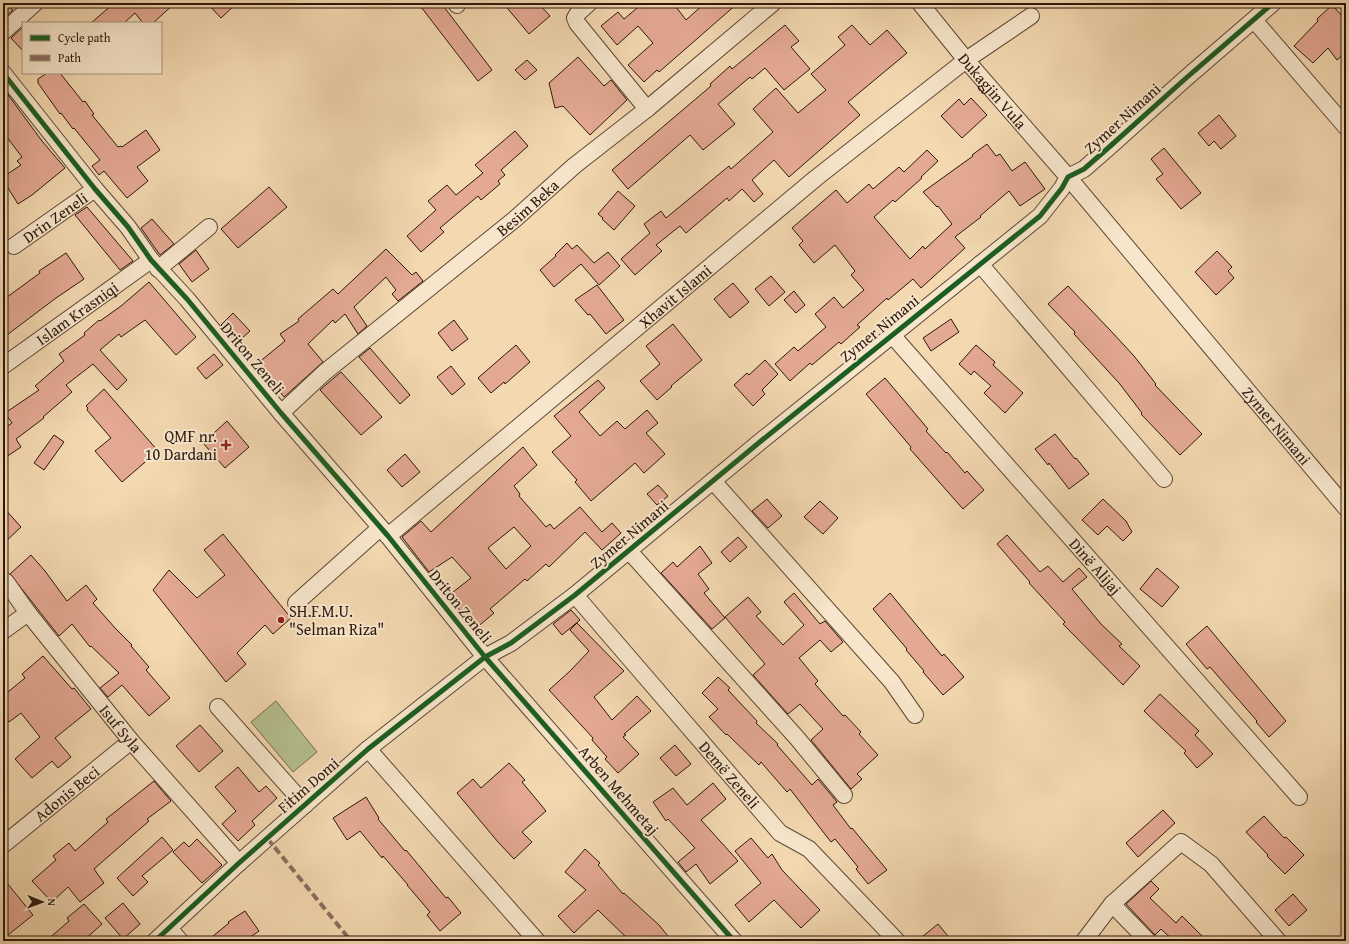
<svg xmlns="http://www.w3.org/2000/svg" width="1349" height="944" font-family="'Gentium Book Plus',serif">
	<rect width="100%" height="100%" fill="#f3d8b0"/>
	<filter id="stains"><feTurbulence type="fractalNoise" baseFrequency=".005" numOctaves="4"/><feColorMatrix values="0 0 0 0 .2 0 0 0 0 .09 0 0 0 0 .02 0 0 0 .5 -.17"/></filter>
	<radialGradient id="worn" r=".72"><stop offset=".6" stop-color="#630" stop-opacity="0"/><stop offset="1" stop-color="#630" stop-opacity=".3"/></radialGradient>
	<path fill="#b6c08f" stroke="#726c4e" d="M276,701L317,752L293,772L251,722Z"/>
	<g fill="#e4a993" stroke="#2d170c" fill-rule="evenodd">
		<path d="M3,3H5L13,10L3,19Z"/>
		<path d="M114,3H175L153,23H143L135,13L124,23H91Z"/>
		<path d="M207,3H237L221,18Z"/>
		<path d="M418,3H441L492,70L478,81Z"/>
		<path d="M503,3H538L550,16L529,34Z"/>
		<path d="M643,3H673L686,20L705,3H738L659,72L657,70L644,82L628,65L653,43L638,26L617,45L601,26L618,12L624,19Z"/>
		<path d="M1332,5L1346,20V52L1337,60L1328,48L1313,63L1294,46L1318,21L1317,19Z"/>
		<path d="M785,25L799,41L791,47L810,69L784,90L765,68L752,79L750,77L718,104L735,124L703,150L690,135L628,189L612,170L711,86L710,84L730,66L732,69Z"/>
		<path d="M852,25L870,45L887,30L907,53L848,102L860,115L789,177L774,160L752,180L763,194L754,202L742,189L729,201L727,198L686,233L680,226L656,245L662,251L635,275L621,259L650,233L644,224L661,211L666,218L729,166L731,169L773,132L753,109L776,88L798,113L826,90L811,74L845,45L838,37Z"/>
		<path d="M23,27V51L11,38Z"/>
		<path d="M578,57L604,86L611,80L627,100L590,135L563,106L555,108L549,83Z"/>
		<path d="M527,60L537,70L525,80L515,70Z"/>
		<path d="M47,73H60L83,102L85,101L94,114L92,115L118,147L121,146L122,147L146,130L160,150L137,167L148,181L127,198L104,171L99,175L92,166L100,160L74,128L73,129L61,113L60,114L38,83V79Z"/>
		<path d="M3,88L42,141L65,168L32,195L18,204L3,180V177L21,165L17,161L22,157L3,132Z"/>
		<path d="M971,98L987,115L962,138L941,116L959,99L964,105Z"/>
		<path d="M1219,115L1236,136L1221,149L1214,141L1209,146L1198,133Z"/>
		<path d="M515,131L528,146L501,170L505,175L498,181L500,184L481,200L478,196L440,228L444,232L421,252L407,236L436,210L428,201L447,185L456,195L483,173L475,165Z"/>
		<path d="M987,144L996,156L1000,154L1012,171L1025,162L1045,189L1020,206L1009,191L980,216L981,217L955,237L965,248L921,288L913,279L888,300L887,298L857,325L860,327L841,344L839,342L812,365L810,363L790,381L775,364L794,347L798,351L826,327L815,314L834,297L843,308L864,290L851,275L855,271L835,245L814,263L799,245L803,241L792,228L836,190L847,203L869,184L873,189L899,167L904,172L927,150L938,161L921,177L922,178L895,202L893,200L874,217L910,259L923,246L925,249L952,224L938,206L937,207L923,192L973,156L972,155Z"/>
		<path d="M1164,148L1201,193L1181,209L1156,179L1163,174L1151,159Z"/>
		<path d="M269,187L287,207L238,248L221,229Z"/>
		<path d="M618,191L635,206L614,230L602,219L603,218L598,214Z"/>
		<path d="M87,207L133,261L120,270L75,215Z"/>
		<path d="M152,219L174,244L160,255L141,228Z"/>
		<path d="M567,243L572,249L577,245L594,263L608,252L620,266L599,285L581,264L554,287L540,270L556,256L555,255Z"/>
		<path d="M386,249L412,275L416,272L423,281L398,301L392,294L396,290L386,277L354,307L367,326L358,334L345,314L335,323L333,320L308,344L323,362L284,397L269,378L270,377L258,363L285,341L280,334L299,321L298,319L333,289L338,294Z"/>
		<path d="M196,250L209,269L192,282L179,264Z"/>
		<path d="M1217,251L1232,267L1228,271L1234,278L1216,295L1195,272Z"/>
		<path d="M66,253L84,279L56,298L3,338V300L40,273L39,271Z"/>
		<path d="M771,276L785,292L769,306L755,289Z"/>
		<path d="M149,282L196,337L176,355L145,320L121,337L119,334L100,350L127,380L117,390L93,364L66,385L72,392L43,417L44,418L16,439L21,447L3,459V429L12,423L5,413L39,390L35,386L64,361L59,354L85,335L84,333L99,320L100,321L121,306Z"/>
		<path d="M733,283L749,302L730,318L714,299Z"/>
		<path d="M597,285L624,320L606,334L590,314L588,315L575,300Z"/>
		<path d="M1068,286L1110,330L1134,356L1156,384L1155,385L1202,434L1180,455L1141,414L1142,413L1119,383L1074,334L1075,332L1048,304Z"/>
		<path d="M794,291L805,305L796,313L784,300Z"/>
		<path d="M233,313L250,331L237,343L221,325Z"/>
		<path d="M951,319L959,332L931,351L923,338Z"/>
		<path d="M454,320L468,339L452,351L438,333Z"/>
		<path d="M673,324L702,360L671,386L672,387L657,400L640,381L660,364L646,346Z"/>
		<path d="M516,345L530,362L505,384L504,382L491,393L478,378Z"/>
		<path d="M976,345L995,362L993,365L1023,393L1005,413L984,393L991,386L974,371L971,375L959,364Z"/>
		<path d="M370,348L410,395L400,404L359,357Z"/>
		<path d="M214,354L223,365L206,379L197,368Z"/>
		<path d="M765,360L778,374L762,390L765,394L753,406L734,385L747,373L749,375Z"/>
		<path d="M451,366L465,384L452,395L437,377Z"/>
		<path d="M341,372L382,417L361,435L320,390Z"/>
		<path d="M885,378L928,429L926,431L946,453L947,452L965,473L967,471L984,490L963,509L910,449L911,447L866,394Z"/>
		<path d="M598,380L605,388L579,412L600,436L617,421L625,429L647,410L658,423L646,433L665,454L644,473L635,463L591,501L575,482L577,480L552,452L571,436L554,416Z"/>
		<path d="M104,389L158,451L122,482L95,451L111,438L87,410L88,408L86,406Z"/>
		<path d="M227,421L249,447L225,468L203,443Z"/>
		<path d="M1055,434L1075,459L1076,458L1089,474L1069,489L1049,463L1048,465L1035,449Z"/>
		<path d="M54,435L64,442L44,470L34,463Z"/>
		<path d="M523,447L537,465L514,486L520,494L519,496L546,527L550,524L554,529L580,507L602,532L612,523L621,533L602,550L585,532L549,567L546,564L527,581L525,579L490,609L494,613L475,629L448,596L471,578L452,557L429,572L402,537L421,521L431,532ZM514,527L531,546L506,569L488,548Z"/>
		<path d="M405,454L420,472L402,487L387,470Z"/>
		<path d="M658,485L668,496L657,505L647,494Z"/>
		<path d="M767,499L782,516L768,528L752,511Z"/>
		<path d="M1103,499L1126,521L1132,532L1123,541L1107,526L1098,535L1082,520Z"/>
		<path d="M820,501L838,518L823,534L804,517Z"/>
		<path d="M3,507L21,527L3,544Z"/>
		<path d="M223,534L291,618L273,634L265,625L237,653L246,664L226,682L153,590L169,570L197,598L225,575L204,550Z"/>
		<path d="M1007,535L1040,572L1048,566L1063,582L1079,568L1087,577L1072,589L1101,624L1122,644L1119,646L1140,666L1123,685L1063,624L1065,622L1029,583L1030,582L997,544Z"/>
		<path d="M738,537L747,547L730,562L721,552Z"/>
		<path d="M700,546L712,563L698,574L709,589L704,593L725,618L712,629L661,573L673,562L677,567Z"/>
		<path d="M31,555L45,571L67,601L86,585L97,599L93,603L115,628L132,645L131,646L149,667L146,670L170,698L149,716L122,685L108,697L100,688L119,673L91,646L90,647L72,624L59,636L36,607L10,574Z"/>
		<path d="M1157,568L1179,587L1162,607L1140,589Z"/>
		<path d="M794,593L820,624L825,621L843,642L831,652L820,640L799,658L818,681L815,684L843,716L845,715L861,732L859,734L878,755L857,774L862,779L851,789L811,740L823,729L800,704L788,714L753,675L765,664L725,617L748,597L761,612L756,616L783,645L804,625L784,602Z"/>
		<path d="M890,593L942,656L944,654L964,677L943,695L923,672L924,671L906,650L907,649L873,609Z"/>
		<path d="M571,610L580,620L562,635L553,624Z"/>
		<path d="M577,623L624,671L594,697L612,720L637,696L651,711L624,734L626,735L623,737L639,754L618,773L605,759L607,757L592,740L593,738L549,690L570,671L589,651L570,630Z"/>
		<path d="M1207,626L1286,721L1269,737L1256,722L1257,721L1210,667L1207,669L1186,644Z"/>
		<path d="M43,656L72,689L74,688L91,709L55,738L71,757L58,768L52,761L32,778L15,759L40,737L21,713L9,722L3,715V696L25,678L22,674Z"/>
		<path d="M718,677L730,688L728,690L757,721L756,723L778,744L777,745L812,785L818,779L837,802L833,805L851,829L852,828L887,870L868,884L856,869L858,867L835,839L831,842L790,789L787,792L761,762L759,765L727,734L726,735L709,717L718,709L702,693Z"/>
		<path d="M1160,694L1199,731L1195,735L1213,754L1197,768L1184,753L1186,751L1144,711Z"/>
		<path d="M200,725L223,751L199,772L176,746Z"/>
		<path d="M675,745L691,764L676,776L660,758Z"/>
		<path d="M509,763L525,780L522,782L546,811L522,832L532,842L514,859L498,842L457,793L473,779L481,788Z"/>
		<path d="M238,767L259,792L266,786L277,798L252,821L255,825L238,841L222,824L236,811L215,787Z"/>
		<path d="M154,781L171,801L147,819L149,821L94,869L104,883L80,902L68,887L52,902L32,881L56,860L53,856L69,843L75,851L108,822L106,819Z"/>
		<path d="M713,783L726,799L701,820L738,861L710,884L696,864L686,872L678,862L695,848L668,819L666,821L653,802L673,788L687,805Z"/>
		<path d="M366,797L379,818L378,819L405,851L406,850L446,898L448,897L461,913L440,931L427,915L430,912L407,885H408L383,856L382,858L360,831L347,840L333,818Z"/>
		<path d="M1163,810L1175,823L1138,857L1126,843Z"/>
		<path d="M1264,816L1284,838L1286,837L1304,855L1285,874L1267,856L1268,855L1246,832Z"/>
		<path d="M162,837L173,850L142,876L148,882L133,896L117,878Z"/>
		<path d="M751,838L768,858L772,854L782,870L820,910L801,928L774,900L749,922L735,905L761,883L735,851Z"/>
		<path d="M197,839L222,865L202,883L173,852L184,842L189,847Z"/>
		<path d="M585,849L600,863L598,865L600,867L623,894L624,893L659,925L672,941H630L598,910L574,933L558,916L586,890L565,872Z"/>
		<path d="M3,878L33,915L3,939Z"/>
		<path d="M1151,881L1159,889L1150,898L1176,923L1182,916L1207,941H1174L1161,929L1155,935L1126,904Z"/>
		<path d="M1293,894L1307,910L1289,926L1275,910Z"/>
		<path d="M123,903L140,924L123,939L105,918Z"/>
		<path d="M84,904L102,924L83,941H46L69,921L67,918Z"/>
		<path d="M245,911L259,931L245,941H207L229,923L228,922Z"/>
		<path d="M938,924L952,941H917Z"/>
	</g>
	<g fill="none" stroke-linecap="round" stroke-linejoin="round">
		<defs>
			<g id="minor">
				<path d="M456,3L457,5"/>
				<path d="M589,3L578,13L575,18L577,23L647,109"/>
				<path id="s1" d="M920,3L966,60L1068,177L1346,508"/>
				<path d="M1254,20L1346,127"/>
				<path d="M3,32L35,3"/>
				<path d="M3,73L95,189L128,227L151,260L187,299L281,413L388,536L485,657L734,941"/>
				<path id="s2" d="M14,246L95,189"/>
				<path d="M980,264L1164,479"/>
				<path d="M158,269L209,227"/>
				<path id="s3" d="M892,335L1299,797"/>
				<path id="s4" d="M3,366L151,260"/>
				<path id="s5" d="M281,413L325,372L515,219L574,166L647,109L773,3"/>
				<path d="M713,481L892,682L915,715"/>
				<path id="s6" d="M388,536L816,178L966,60L1031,16"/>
				<path d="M629,551L797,738L844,795"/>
				<path d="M3,580L6,582L28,613"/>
				<path id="s7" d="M575,595L780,833L809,849L897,941"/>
				<path d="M296,603L380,528"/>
				<path id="s8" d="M3,631L28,613L131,741L239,863"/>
				<path d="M218,707L305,805"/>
				<path d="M368,749L537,941"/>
				<path id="s9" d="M3,845L131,741"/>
				<path d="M1112,904L1181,842L1211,864L1278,941"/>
				<path d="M169,928L180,941"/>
				<path d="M155,941L239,863L368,749L485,657L511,643L575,595L761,441L1040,216L1062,188L1068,177L1084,169L1107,149L1185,79L1273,3"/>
				<path d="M1084,941L1112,904L1148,941"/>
			</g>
		</defs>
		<use href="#minor" stroke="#5e4735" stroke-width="18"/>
		<use href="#minor" stroke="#f7e6cc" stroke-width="16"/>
		<path stroke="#8d6e63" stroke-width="4" stroke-dasharray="8 4" stroke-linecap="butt" d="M267,838L351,941"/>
		<defs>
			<g id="cycleway">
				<path d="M3,73L95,189L128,227L151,260L187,299L281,413L388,536L485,657L734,941"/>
				<path d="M155,941L239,863L368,749L485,657L511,643L575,595L761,441L1040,216L1062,188L1068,177L1084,169L1107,149L1185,79L1273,3"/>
			</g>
		</defs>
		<use href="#cycleway" stroke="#f7e6cc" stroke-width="8"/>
		<use href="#cycleway" stroke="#1b5e20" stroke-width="5"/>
	</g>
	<g fill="#8f2418" stroke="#f7e6cc" stroke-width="1.5">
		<path d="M224 439h4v4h4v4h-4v4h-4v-4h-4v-4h4z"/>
		<circle cx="281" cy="620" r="4"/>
	</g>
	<g text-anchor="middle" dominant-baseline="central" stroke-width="4" stroke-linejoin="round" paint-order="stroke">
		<g font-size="16" fill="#2d170c" stroke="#f7e6cc">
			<text stroke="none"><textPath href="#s1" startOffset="114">Dukagjin Vula</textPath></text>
			<text transform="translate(1122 118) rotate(-42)">Zymer Nimani</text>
			<text stroke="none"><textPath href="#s5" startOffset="321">Besim Beka</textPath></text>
			<text stroke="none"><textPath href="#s2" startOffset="50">Drin Zeneli</textPath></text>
			<text stroke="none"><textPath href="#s6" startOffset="374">Xhavit Islami</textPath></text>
			<text stroke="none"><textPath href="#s4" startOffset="91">Islam Krasniqi</textPath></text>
			<text transform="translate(879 328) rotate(-39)">Zymer Nimani</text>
			<text transform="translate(253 358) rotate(50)">Driton Zeneli</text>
			<text stroke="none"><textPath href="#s1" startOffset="553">Zymer Nimani</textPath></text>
			<text transform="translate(629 534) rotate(-40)">Zymer Nimani</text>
			<text stroke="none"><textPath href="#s3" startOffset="308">Dinë Alijaj</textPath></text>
			<text transform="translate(461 606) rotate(51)">Driton Zeneli</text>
			<text stroke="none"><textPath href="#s8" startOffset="179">Isuf Syla</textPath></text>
			<text stroke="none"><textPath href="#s7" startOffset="237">Demë Zeneli</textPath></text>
			<text transform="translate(308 785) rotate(-41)">Fitim Domi</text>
			<text transform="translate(619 790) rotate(49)">Arben Mehmetaj</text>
			<text stroke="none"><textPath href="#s9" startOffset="82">Adonis Beci</textPath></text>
		</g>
		<g font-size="16" fill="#2d170c" stroke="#f7e6cc" text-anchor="end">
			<text x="217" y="436">QMF nr.<tspan x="217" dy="18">10 Dardani</tspan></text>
			<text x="289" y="611" text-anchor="start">SH.F.M.U.<tspan x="289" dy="18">"Selman Riza"</tspan></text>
		</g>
	</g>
	<rect width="1349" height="944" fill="none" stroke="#f3d8b0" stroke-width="16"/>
	<rect x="4" y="4" width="1341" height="936" fill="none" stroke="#2d170c" stroke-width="2"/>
	<rect x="8" y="8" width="1333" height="928" fill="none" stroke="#2d170c"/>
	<rect x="22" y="22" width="140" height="52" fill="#f7e6cc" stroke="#a6937f"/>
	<rect x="30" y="35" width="20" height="6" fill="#1b5e20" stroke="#a6937f"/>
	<text x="58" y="42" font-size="12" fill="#2d170c">Cycle path</text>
	<rect x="30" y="55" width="20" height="6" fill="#8d6e63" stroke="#a6937f"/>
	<text x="58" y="62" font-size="12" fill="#2d170c">Path</text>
	<g transform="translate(42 902) rotate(91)" stroke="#f7e6cc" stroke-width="3" paint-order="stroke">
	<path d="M0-3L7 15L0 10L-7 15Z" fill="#2d170c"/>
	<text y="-6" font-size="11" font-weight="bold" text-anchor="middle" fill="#2d170c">N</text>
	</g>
	<rect width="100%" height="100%" filter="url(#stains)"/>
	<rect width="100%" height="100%" fill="url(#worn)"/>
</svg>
